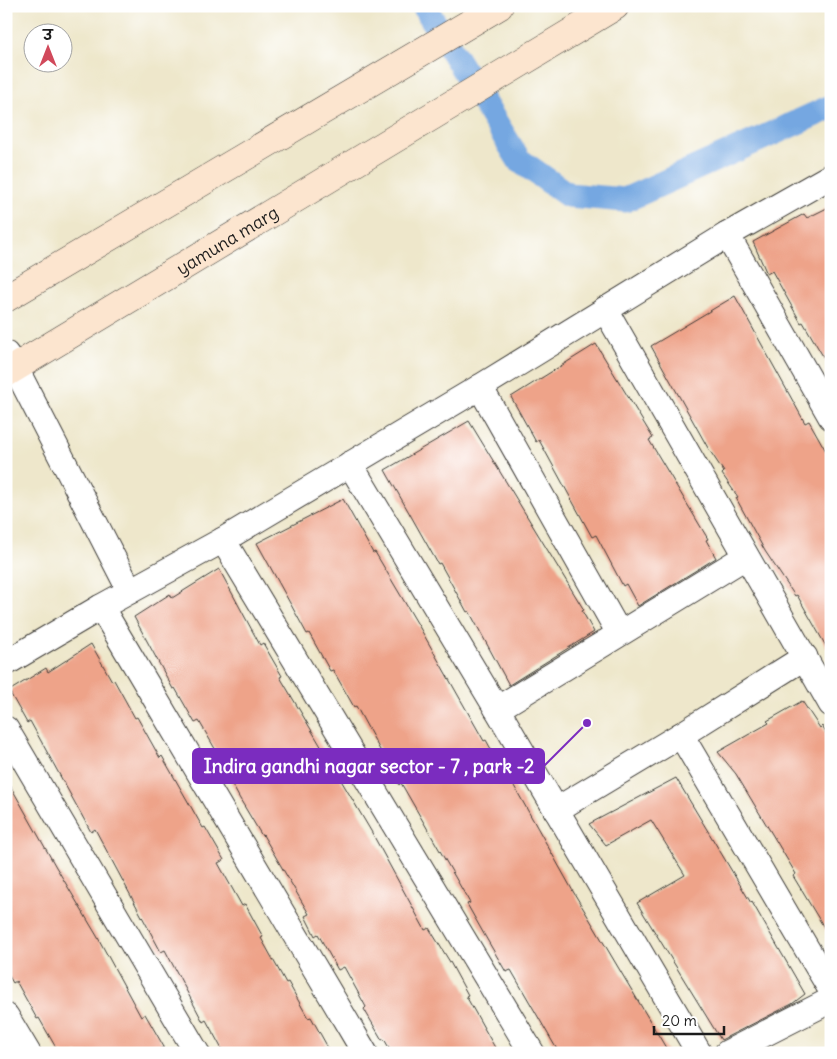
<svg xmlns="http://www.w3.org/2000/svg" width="837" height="1059" font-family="Delius,'Playpen Sans Deva',sans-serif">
	<rect width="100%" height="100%" fill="#fff"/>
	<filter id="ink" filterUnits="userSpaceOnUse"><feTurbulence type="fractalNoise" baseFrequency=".02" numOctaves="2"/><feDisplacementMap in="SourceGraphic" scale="10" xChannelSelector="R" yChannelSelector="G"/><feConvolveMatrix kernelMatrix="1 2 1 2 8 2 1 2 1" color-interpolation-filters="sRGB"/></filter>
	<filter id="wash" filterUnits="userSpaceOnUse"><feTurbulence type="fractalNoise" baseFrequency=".0096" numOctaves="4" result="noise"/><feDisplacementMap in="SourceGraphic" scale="20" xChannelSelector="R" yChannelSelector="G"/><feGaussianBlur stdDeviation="1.12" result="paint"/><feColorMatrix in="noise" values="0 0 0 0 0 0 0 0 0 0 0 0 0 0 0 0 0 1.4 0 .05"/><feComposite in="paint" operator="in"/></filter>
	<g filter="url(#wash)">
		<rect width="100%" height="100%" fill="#eee7cb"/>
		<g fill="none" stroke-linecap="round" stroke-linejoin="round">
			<path stroke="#75a7e1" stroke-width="25" d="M424,6L519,160L568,195L625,200L831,107"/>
		</g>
		<g id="blocks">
			<g fill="#eea389">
				<path d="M831,206V370L803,322L801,323L772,271L767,274L753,242L804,214L807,218Z"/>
				<path d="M735,296L805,423L809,421L831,460V655L797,595L795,596L765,551L736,498L738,497L722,474L724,472L708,448L651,346Z"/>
				<path d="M596,344L653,438L649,440L708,539L706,540L716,558L638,606L626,584L623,586L596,535L592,537L539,440L536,442L511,397Z"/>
				<path d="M469,421L584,610L582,611L594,632L509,685L469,611L467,612L440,563L438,564L385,470Z"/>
				<path d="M343,499L373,553L375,552L420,628L484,741L486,740L507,778L509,777L574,893L669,1053H559L511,970L506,972L485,936L467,904L470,903L401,783L399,785L356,706L354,707L333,670L330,671L309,633L307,634L257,543Z"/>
				<path d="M219,569L260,645L263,643L282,676L280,677L371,831L425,930L429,928L450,962L468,995L466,996L498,1053H392L384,1039L382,1040L364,1009L366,1007L344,967L338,970L318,934L315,936L305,916L309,914L263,835L262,836L240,799L223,768L225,766L199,721L195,723L175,688L173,689L134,617L170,594L172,598Z"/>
				<path d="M91,644L112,681L114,680L135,718L137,717L160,758L162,756L203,828L205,827L224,860L218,863L242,906L245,904L263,937L261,938L286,983L288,982L308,1018L311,1017L331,1053H224L206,1020L203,1022L165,950L161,952L95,829L91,832L30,721L27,723L9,691L46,668L48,672Z"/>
				<path d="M802,701L820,728L822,726L831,742V939L793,876L796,874L736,774L718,752L769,723L767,721Z"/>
				<path d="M6,778L56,867L97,936L141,1017L145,1014L164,1047L154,1053H59L39,1018L37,1019L16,981L13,983L6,971Z"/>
				<path d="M676,778L751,903L752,902L805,994L792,1004L721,1040L637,903L685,875L651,820L606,845L589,824Z"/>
			</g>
		</g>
	</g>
	<g filter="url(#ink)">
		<use href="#blocks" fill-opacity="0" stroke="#3c3a36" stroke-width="1"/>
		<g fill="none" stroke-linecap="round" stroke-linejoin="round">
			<defs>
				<g id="street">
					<path d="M727,235L831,417"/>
					<path d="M605,309L831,704"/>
					<path d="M6,354L15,367L130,591"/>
					<path d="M480,387L619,633"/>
					<path d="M350,464L497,709L699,1053"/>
					<path d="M223,540L532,1053"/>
					<path d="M101,607L365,1053"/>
					<path d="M6,663L101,607L223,540L480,387L727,235L831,176"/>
					<path d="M497,709L745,557"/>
					<path d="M6,729L197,1053"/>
					<path d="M681,735L831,990"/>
					<path d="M556,810L681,735L805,657"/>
					<path d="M6,1016L28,1053"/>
					<path d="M727,1053L831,1000"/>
				</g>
				<g id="secondary">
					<path d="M6,298L499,6"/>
					<path id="s1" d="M6,373L615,6"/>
				</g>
			</defs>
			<use href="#street" stroke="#3c3a36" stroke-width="27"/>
			<use href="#secondary" stroke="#3c3a36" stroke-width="29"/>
			<use href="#street" stroke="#fff" stroke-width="25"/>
			<use href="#secondary" stroke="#fce5cf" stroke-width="28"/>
		</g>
	</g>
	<g text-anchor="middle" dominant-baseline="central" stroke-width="5" stroke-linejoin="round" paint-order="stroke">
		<g font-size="18" fill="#1c1c1c" stroke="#fff">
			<text stroke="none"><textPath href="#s1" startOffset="258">yamuna marg</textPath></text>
		</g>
	</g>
	<path fill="none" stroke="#7b2cbf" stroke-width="2" d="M587 723L544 766"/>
	<circle fill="#7b2cbf" stroke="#fff" stroke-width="2" cx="587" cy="723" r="5"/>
	<rect fill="#7b2cbf" stroke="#7b2cbf" stroke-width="2" x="193" y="749" width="351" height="34" rx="5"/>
	<g font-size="19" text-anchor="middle" font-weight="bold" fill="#fff">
		<text x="369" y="773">Indira gandhi nagar sector - 7 , park -2</text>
	</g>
	<rect width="837" height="1059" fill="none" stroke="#fff" stroke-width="25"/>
	<g transform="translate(48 48)"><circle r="24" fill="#ffffff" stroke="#a4a4a4"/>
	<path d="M0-4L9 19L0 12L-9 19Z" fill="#d1495b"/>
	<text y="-8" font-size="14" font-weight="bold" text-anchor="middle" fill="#1c1c1c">उ</text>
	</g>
	<path d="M654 1026v8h70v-8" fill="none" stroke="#1c1c1c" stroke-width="2.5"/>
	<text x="662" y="1026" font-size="15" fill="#1c1c1c" stroke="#ffffff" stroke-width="4" paint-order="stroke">20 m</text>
</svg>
